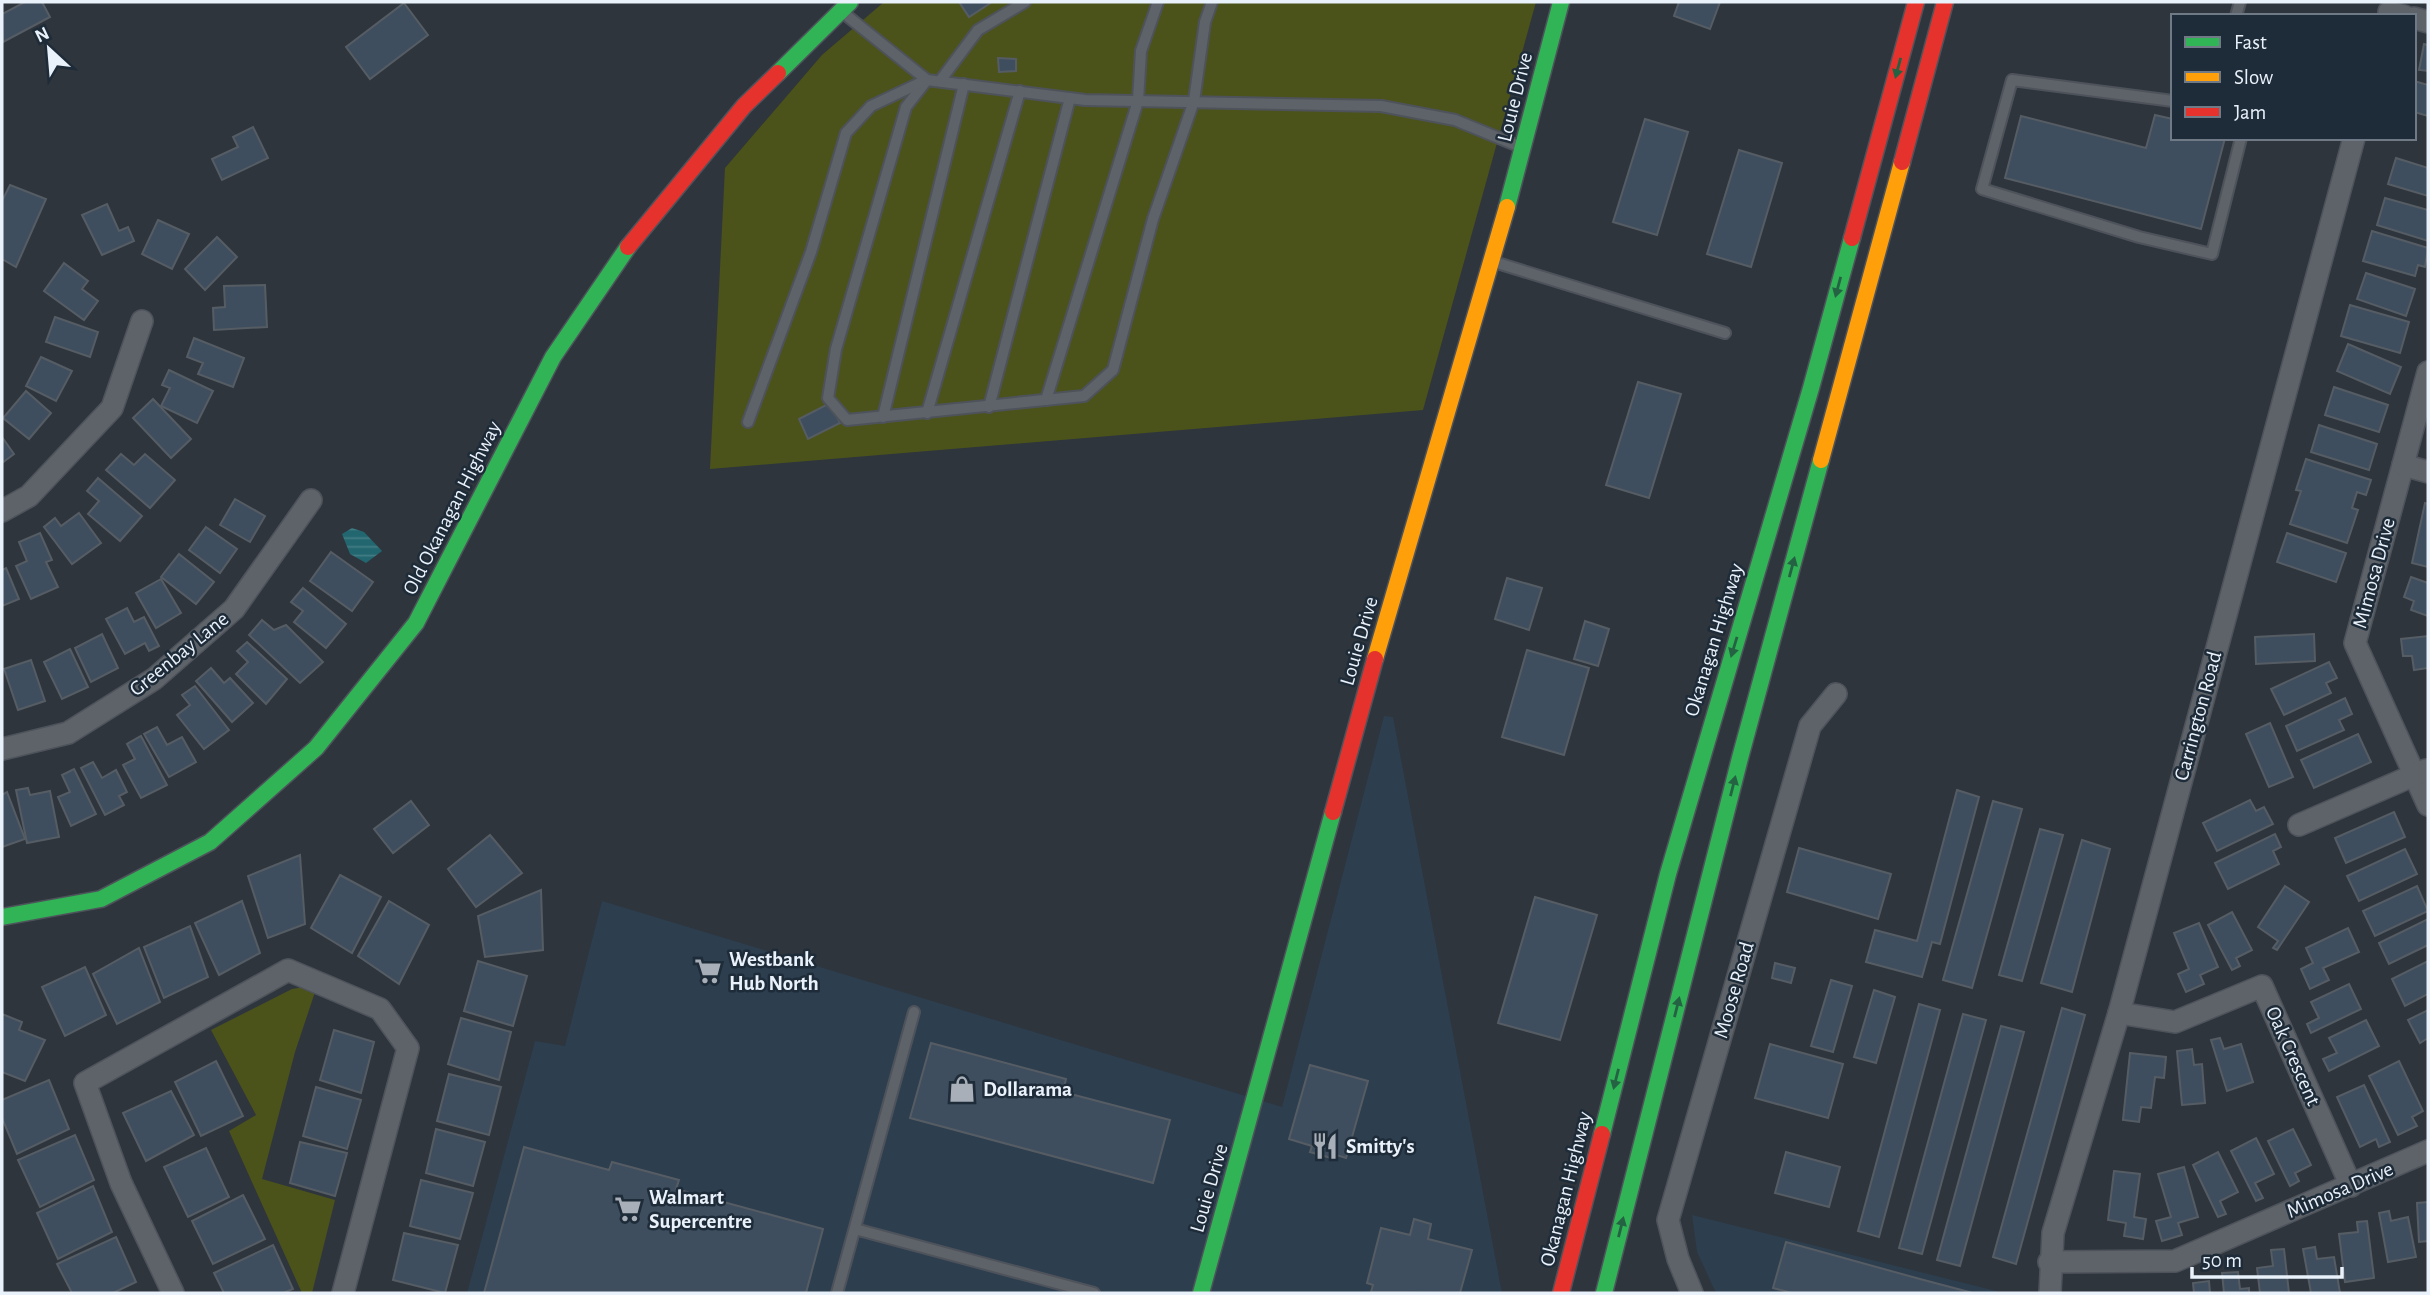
<svg xmlns="http://www.w3.org/2000/svg" width="2430" height="1295" font-family="'Alegreya Sans',sans-serif">
	<defs>
		<pattern id="water-rules" width="6" height="5" patternUnits="userSpaceOnUse" patternTransform="scale(1.75)"><rect width="6" height="5" fill="#22666f"/><path d="M0 2.5h6" fill="none" stroke="#427c84"/></pattern>
	</defs>
	<rect width="100%" height="100%" fill="#2e353d"/>
	<g fill="#2d3e4f">
		<path d="M1384,716L1393,717L1502,1293H467L535,1041L565,1046L602,901L1282,1107Z"/>
		<path d="M1692,1215L2004,1293H1716L1697,1252Z"/>
	</g>
	<g fill="#4b531a">
		<path d="M884,2H1536L1423,410L710,469L725,168L822,55Z"/>
		<path d="M304,987L315,992L295,1052L262,1179L335,1200L312,1293H302L229,1131L256,1115L211,1030L292,989Z"/>
	</g>
	<path fill="url(#water-rules)" d="M352,528L364,532L382,551L366,563L350,554L342,534Z"/>
	<g fill="#3e4e5e" stroke="#565c63" stroke-width="2">
		<path d="M25,2H42L50,17L3,42L2,14Z"/>
		<path d="M959,2H992L969,17Z"/>
		<path d="M1679,2H1720L1710,29L1674,16Z"/>
		<path d="M404,3L428,35L370,79L346,47Z"/>
		<path d="M2424,44L2428,45V71L2419,70Z"/>
		<path d="M998,58L1016,59V71L999,72Z"/>
		<path d="M2414,81L2428,85V116L2414,112Z"/>
		<path d="M2155,115L2173,119V138H2225L2201,229L2005,178L2021,116L2146,148Z"/>
		<path d="M1645,119L1688,132L1657,235L1613,222Z"/>
		<path d="M253,127L268,158L222,180L212,159L238,147L233,137Z"/>
		<path d="M1739,150L1782,163L1751,267L1707,254Z"/>
		<path d="M2396,158L2428,168V196L2388,184Z"/>
		<path d="M10,185L46,199L16,267L2,259V201Z"/>
		<path d="M2385,198L2428,210V241L2377,225Z"/>
		<path d="M107,204L119,231L128,227L134,241L102,255L82,215Z"/>
		<path d="M158,220L189,234L172,269L142,254Z"/>
		<path d="M2372,231L2428,248L2425,267L2418,265L2415,276L2363,261Z"/>
		<path d="M217,237L237,257L205,290L185,269Z"/>
		<path d="M64,263L88,281L82,289L98,301L84,320L44,291Z"/>
		<path d="M2366,273L2415,289L2406,316L2357,299Z"/>
		<path d="M265,285L267,327L214,330L213,308L225,307L224,286Z"/>
		<path d="M2350,305L2409,322L2400,353L2341,336Z"/>
		<path d="M55,317L98,332L90,357L46,342Z"/>
		<path d="M194,338L244,358L233,387L198,374L203,363L187,357Z"/>
		<path d="M2348,344L2401,367L2390,394L2337,371Z"/>
		<path d="M41,357L72,371L56,401L26,386Z"/>
		<path d="M169,370L213,391L197,423L161,406L170,388L162,385Z"/>
		<path d="M1638,382L1681,394L1649,498L1606,485Z"/>
		<path d="M2334,387L2388,405L2379,432L2325,415Z"/>
		<path d="M26,391L51,413L29,439L3,418Z"/>
		<path d="M153,399L191,439L171,458L133,418Z"/>
		<path d="M830,403L840,423L808,439L799,419Z"/>
		<path d="M2319,425L2377,444L2369,470L2311,452Z"/>
		<path d="M2,437L14,454L2,463Z"/>
		<path d="M121,454L134,465L145,454L175,480L150,508L106,470Z"/>
		<path d="M2306,459L2371,480L2366,495L2357,492L2352,508L2358,510L2347,543L2290,524L2301,491L2296,490Z"/>
		<path d="M98,478L142,516L120,541L88,514L99,501L87,491Z"/>
		<path d="M235,499L265,516L250,542L220,525Z"/>
		<path d="M2425,503L2428,504V567L2412,563Z"/>
		<path d="M79,513L101,543L72,564L44,527L55,518L61,526Z"/>
		<path d="M206,527L237,549L220,573L189,550Z"/>
		<path d="M40,533L52,560L46,562L58,587L31,599L16,566L27,561L19,542Z"/>
		<path d="M2287,533L2346,553L2336,582L2277,562Z"/>
		<path d="M331,552L373,582L352,611L310,581Z"/>
		<path d="M179,554L214,582L196,604L161,577Z"/>
		<path d="M6,568L19,599L2,606V570Z"/>
		<path d="M2411,577L2428,583V616L2411,610L2414,601L2404,597Z"/>
		<path d="M1507,578L1542,588L1529,630L1495,619Z"/>
		<path d="M161,579L181,613L156,628L136,593Z"/>
		<path d="M303,588L346,624L326,648L294,622L303,611L291,602Z"/>
		<path d="M127,608L134,622L144,617L159,646L149,651L145,643L125,654L106,619Z"/>
		<path d="M262,620L274,630L286,625L323,662L300,683L249,635Z"/>
		<path d="M1585,621L1609,629L1598,666L1574,659Z"/>
		<path d="M102,634L118,668L91,682L75,648Z"/>
		<path d="M2314,634L2315,661L2256,664L2255,637Z"/>
		<path d="M2428,636V668L2414,670L2412,656H2403L2401,639Z"/>
		<path d="M247,642L287,679L266,704L236,674L248,662L237,651Z"/>
		<path d="M70,649L88,687L62,699L44,662Z"/>
		<path d="M1527,650L1589,668L1564,755L1502,737Z"/>
		<path d="M31,660L45,701L18,710L4,669Z"/>
		<path d="M2329,662L2337,678L2326,683L2331,693L2284,715L2271,689Z"/>
		<path d="M211,668L224,683L230,678L253,703L232,722L196,681Z"/>
		<path d="M195,686L229,730L204,749L177,715L190,705L182,695Z"/>
		<path d="M2345,698L2352,714L2339,720L2344,730L2297,751L2286,726Z"/>
		<path d="M2270,723L2293,777L2269,787L2246,734Z"/>
		<path d="M157,727L167,745L182,737L196,762L169,777L144,734Z"/>
		<path d="M2358,734L2371,762L2314,788L2301,760Z"/>
		<path d="M141,736L167,785L141,798L123,765L135,759L127,744Z"/>
		<path d="M93,762L102,778L116,770L127,792L119,796L124,805L105,815L81,768Z"/>
		<path d="M74,769L96,814L71,826L58,797L70,792L62,775Z"/>
		<path d="M28,788L30,795L50,791L59,837L27,843L16,790Z"/>
		<path d="M1957,790L1979,797L1940,944L1932,942L1922,977L1866,962L1875,930L1917,941Z"/>
		<path d="M7,792L25,839L2,847V795Z"/>
		<path d="M2250,800L2256,811L2264,807L2273,824L2217,851L2203,823Z"/>
		<path d="M411,801L429,825L393,853L374,829Z"/>
		<path d="M1993,801L2022,809L1972,988L1943,980Z"/>
		<path d="M2394,812L2405,837L2346,863L2335,838Z"/>
		<path d="M2040,829L2063,835L2022,981L1999,975Z"/>
		<path d="M2275,834L2281,847L2273,851L2279,864L2228,889L2215,863Z"/>
		<path d="M490,835L522,873L476,907L448,869Z"/>
		<path d="M2082,840L2110,849L2072,992L2041,983Z"/>
		<path d="M1799,848L1891,874L1878,919L1787,892Z"/>
		<path d="M2405,849L2417,874L2359,901L2347,876Z"/>
		<path d="M300,855L305,924L268,938L248,876Z"/>
		<path d="M340,875L381,897L352,953L311,928Z"/>
		<path d="M2285,886L2309,902L2277,950L2273,948L2278,941L2258,927Z"/>
		<path d="M2417,886L2428,911L2375,936L2363,911Z"/>
		<path d="M541,890L543,950L485,957L478,916Z"/>
		<path d="M1535,897L1597,915L1560,1040L1498,1023Z"/>
		<path d="M242,901L260,953L219,975L195,923Z"/>
		<path d="M389,901L429,925L399,984L358,956Z"/>
		<path d="M2232,912L2252,950L2236,958L2240,966L2232,970L2208,925Z"/>
		<path d="M2428,919V945L2389,964L2379,943Z"/>
		<path d="M2199,923L2218,967L2200,975L2204,984L2186,992L2178,974L2189,969L2174,933Z"/>
		<path d="M190,926L208,977L164,998L144,947Z"/>
		<path d="M2348,928L2359,952L2323,968L2329,980L2310,989L2301,969L2313,963L2306,948Z"/>
		<path d="M139,948L160,1002L117,1024L93,974Z"/>
		<path d="M478,961L527,976L513,1026L464,1011Z"/>
		<path d="M2428,961V994L2405,1006L2392,979Z"/>
		<path d="M1775,963L1795,968L1791,983L1772,978Z"/>
		<path d="M85,967L106,1015L65,1036L42,987Z"/>
		<path d="M1831,980L1852,986L1833,1052L1811,1046Z"/>
		<path d="M2349,984L2361,1009L2311,1033L2307,1024L2319,1018L2311,1002Z"/>
		<path d="M1874,990L1895,997L1876,1063L1854,1057Z"/>
		<path d="M1919,1004L1940,1010L1879,1237L1858,1231Z"/>
		<path d="M2062,1008L2085,1015L2016,1264L1993,1257Z"/>
		<path d="M2428,1010V1038L2420,1043L2408,1020Z"/>
		<path d="M2,1014L22,1022L19,1030L45,1040L25,1081L2,1072Z"/>
		<path d="M1963,1014L1986,1020L1922,1254L1899,1248Z"/>
		<path d="M461,1018L511,1032L499,1080L448,1064Z"/>
		<path d="M2366,1020L2379,1046L2329,1071L2323,1059L2337,1053L2329,1038Z"/>
		<path d="M2001,1026L2024,1032L1960,1266L1937,1260Z"/>
		<path d="M334,1030L374,1042L361,1093L320,1080Z"/>
		<path d="M2220,1038L2224,1049L2241,1044L2253,1082L2227,1091L2211,1040Z"/>
		<path d="M931,1043L1066,1079L1063,1092L1170,1120L1153,1183L910,1118Z"/>
		<path d="M1770,1044L1843,1064L1828,1118L1755,1098Z"/>
		<path d="M2192,1049L2194,1065L2202,1064L2205,1103L2182,1105L2177,1051Z"/>
		<path d="M2130,1053L2166,1057L2164,1078L2155,1077L2151,1108L2141,1107L2139,1122L2123,1120Z"/>
		<path d="M216,1061L243,1116L201,1136L175,1082Z"/>
		<path d="M2399,1061L2423,1111L2412,1117L2417,1126L2398,1135L2369,1076Z"/>
		<path d="M1310,1065L1368,1081L1346,1158L1333,1154L1331,1158L1310,1152L1312,1146L1289,1139Z"/>
		<path d="M449,1074L501,1087L489,1135L437,1121Z"/>
		<path d="M49,1080L69,1129L17,1154L2,1118V1100Z"/>
		<path d="M2364,1085L2390,1142L2379,1147L2376,1139L2360,1147L2337,1097Z"/>
		<path d="M316,1087L361,1100L347,1149L303,1136Z"/>
		<path d="M171,1091L194,1135L146,1161L123,1113Z"/>
		<path d="M436,1129L485,1142L473,1186L426,1173Z"/>
		<path d="M2293,1129L2311,1165L2295,1173L2299,1181L2290,1186L2268,1141Z"/>
		<path d="M75,1135L94,1180L40,1207L18,1160Z"/>
		<path d="M2256,1138L2274,1174L2255,1183L2263,1198L2256,1201L2231,1151Z"/>
		<path d="M300,1142L347,1153L335,1196L290,1183Z"/>
		<path d="M524,1147L609,1170L612,1162L679,1180L676,1189L823,1229L806,1293H484Z"/>
		<path d="M206,1148L229,1197L188,1217L164,1167Z"/>
		<path d="M1786,1152L1840,1167L1829,1207L1775,1193Z"/>
		<path d="M2218,1152L2238,1192L2220,1201L2226,1214L2218,1217L2193,1165Z"/>
		<path d="M2184,1167L2198,1217L2178,1223L2182,1235L2162,1241L2156,1221L2171,1217L2158,1174Z"/>
		<path d="M2114,1171L2140,1174L2134,1217L2146,1219L2143,1239L2124,1236L2126,1223L2108,1220Z"/>
		<path d="M421,1180L473,1193L460,1239L410,1226Z"/>
		<path d="M93,1186L112,1232L58,1259L37,1213Z"/>
		<path d="M243,1195L265,1239L213,1264L192,1221Z"/>
		<path d="M2428,1202V1241L2419,1242L2417,1203Z"/>
		<path d="M2389,1211L2391,1221L2408,1217L2416,1257L2388,1262L2379,1213Z"/>
		<path d="M1414,1219L1431,1224L1428,1239L1472,1250L1460,1293L1371,1292L1373,1285L1367,1283L1381,1228L1410,1235Z"/>
		<path d="M2367,1221L2374,1278L2345,1282L2339,1234L2358,1232L2357,1222Z"/>
		<path d="M404,1233L458,1245L445,1293L393,1280Z"/>
		<path d="M116,1237L136,1282L113,1293H72L57,1264Z"/>
		<path d="M1786,1242L1920,1279L1973,1293H1792L1773,1288Z"/>
		<path d="M273,1245L293,1289L283,1293H224L214,1273Z"/>
		<path d="M2315,1247L2317,1259L2334,1257L2340,1293H2311L2303,1249Z"/>
		<path d="M2284,1249L2289,1293H2260L2257,1268L2273,1266L2271,1250Z"/>
		<path d="M2238,1272L2240,1289L2249,1288V1293H2224L2222,1273Z"/>
		<path d="M2209,1281L2210,1293H2194L2193,1283Z"/>
	</g>
	<g fill="none" stroke-linecap="round" stroke-linejoin="round">
		<defs>
			<g id="lane">
				<path d="M841,11L927,80L1085,100L1381,106L1455,120L1521,147"/>
				<path d="M2236,16L2240,2"/>
				<path d="M927,80L906,107L836,349L828,398L847,420L1084,396L1113,370L1153,219L1194,101L1205,22L1212,2"/>
				<path d="M940,81L978,30L1025,2"/>
				<path d="M2173,101L2012,80L1982,189L2139,237L2212,254L2241,138"/>
				<path d="M1494,262L1725,333"/>
				<path d="M1046,400L1138,101L1141,51L1158,2"/>
				<path d="M989,407L1070,98"/>
				<path d="M927,413L1020,91"/>
				<path d="M883,417L964,84"/>
				<path d="M748,422L811,252L846,133L871,106L924,81"/>
				<path d="M855,1229L1094,1293"/>
				<path d="M837,1293L914,1012"/>
			</g>
			<g id="street">
				<path d="M2389,12L2404,16"/>
				<path d="M2414,18L2428,22"/>
				<path d="M2428,372L2355,643L2428,805"/>
				<path d="M2403,465L2428,472"/>
				<path d="M2,511L29,496L112,408L142,321"/>
				<path d="M2,749L68,733L154,679L234,609L311,500"/>
				<path d="M2299,825L2426,770"/>
				<path d="M2119,1013L2175,1022L2262,986L2351,1186"/>
				<path d="M2049,1262L2175,1261L2428,1151"/>
				<path d="M173,1293L121,1183L85,1083L288,970L380,1009L408,1048L343,1293"/>
				<path d="M1692,1293L1678,1259L1668,1220L1810,726L1836,694"/>
				<path d="M2050,1293L2053,1233L2119,1013L2354,138"/>
			</g>
			<g id="fast">
				<path d="M778,73L850,2"/>
				<path d="M1507,207L1561,2"/>
				<path d="M2,917L101,899L210,842L316,748L416,623L553,357L628,247"/>
				<path d="M1602,1134L1668,874L1811,388L1852,238"/>
				<path d="M1201,1293L1333,812"/>
				<path d="M1604,1293L1740,758L1821,460"/>
			</g>
			<g id="slow">
				<path d="M1821,460L1902,162"/>
				<path d="M1375,659L1507,207"/>
			</g>
			<g id="jam">
				<path d="M1902,162L1945,2"/>
				<path d="M1852,238L1916,2"/>
				<path d="M628,247L744,106L778,73"/>
				<path d="M1333,812L1375,659"/>
				<path d="M1561,1293L1602,1134"/>
			</g>
		</defs>
		<use href="#lane" stroke="#4e535b" stroke-width="14"/>
		<use href="#street" stroke="#4e535b" stroke-width="24"/>
		<use href="#fast" stroke="#4e535b" stroke-width="19"/>
		<use href="#slow" stroke="#4e535b" stroke-width="19"/>
		<use href="#jam" stroke="#4e535b" stroke-width="19"/>
		<use href="#lane" stroke="#5e6369" stroke-width="10"/>
		<use href="#street" stroke="#5e6369" stroke-width="21"/>
		<use href="#fast" stroke="#30b455" stroke-width="16"/>
		<use href="#slow" stroke="#ff9f0a" stroke-width="16"/>
		<use href="#jam" stroke="#e5322d" stroke-width="16"/>
	</g>
	<defs><path id="oneway-solid" d="M-6-.8H1V-3.2L6.5 0L1 3.2V.8H-6Z" transform="scale(1.75)"/></defs>
	<g fill="#256244">
		<use href="#oneway-solid" transform="translate(1898 68) rotate(105)"/>
		<use href="#oneway-solid" transform="translate(1838 287) rotate(105)"/>
		<use href="#oneway-solid" transform="translate(1792 567) rotate(-75)"/>
		<use href="#oneway-solid" transform="translate(1734 647) rotate(107)"/>
		<use href="#oneway-solid" transform="translate(1733 786) rotate(-76)"/>
		<use href="#oneway-solid" transform="translate(1677 1007) rotate(-76)"/>
		<use href="#oneway-solid" transform="translate(1616 1079) rotate(104)"/>
		<use href="#oneway-solid" transform="translate(1621 1227) rotate(-76)"/>
	</g>
	<defs>
		<symbol id="supermarket-bare" viewBox="-9 -9 18 18"><path d="M-6-5.5h2.5l.6 2H6L4.5 2H-2.5L-4.4-4H-6ZM-1.5 3.2a1.3 1.3 0 1 0 .1 0ZM3 3.2a1.3 1.3 0 1 0 .1 0Z" fill="#a8afb8" stroke="#1e2b38" stroke-width="2.5" paint-order="stroke"/></symbol>
		<symbol id="shop-bare" viewBox="-9 -9 18 18"><path d="M-5-2.5h2.3a2.7 3.5 0 0 1 5.4 0H5L5.5 6h-11ZM-1.5-2.5h3a1.5 2.3 0 0 0-3 0Z" fill="#a8afb8" stroke="#1e2b38" stroke-width="2.5" paint-order="stroke"/></symbol>
		<symbol id="restaurant-bare" viewBox="-9 -9 18 18"><path d="M-5-6h1v4h1v-4h1v4h1v-4h1v5L-1.5 .5V6h-2V.5L-5-1ZM5-6V6H3V1.5H1.5Q1.5-4 5-6Z" fill="#a8afb8" stroke="#1e2b38" stroke-width="2.5" paint-order="stroke"/></symbol>
	</defs>
	<g fill-rule="evenodd">
		<use href="#supermarket-bare" x="689" y="952" width="38" height="38"/>
		<use href="#shop-bare" x="943" y="1070" width="38" height="38"/>
		<use href="#restaurant-bare" x="1306" y="1127" width="38" height="38"/>
		<use href="#supermarket-bare" x="609" y="1190" width="38" height="38"/>
	</g>
	<g text-anchor="middle" dominant-baseline="central" stroke-width="5" stroke-linejoin="round" paint-order="stroke">
		<g font-size="21" fill="#e9f1fa" stroke="#1e2b38">
			<text transform="translate(1515 97) rotate(-76)">Louie Drive</text>
			<text transform="translate(452 508) rotate(-63)">Old Okanagan Highway</text>
			<text transform="translate(2374 573) rotate(-75)">Mimosa Drive</text>
			<text transform="translate(1714 640) rotate(-73)">Okanagan Highway</text>
			<text transform="translate(1359 641) rotate(-74)">Louie Drive</text>
			<text transform="translate(179 654) rotate(-39)">Greenbay Lane</text>
			<text transform="translate(2198 716) rotate(-75)">Carrington Road</text>
			<text transform="translate(1734 990) rotate(-74)">Moose Road</text>
			<text transform="translate(2293 1056) rotate(66)">Oak Crescent</text>
			<text transform="translate(1209 1188) rotate(-74)">Louie Drive</text>
			<text transform="translate(1566 1189) rotate(-76)">Okanagan Highway</text>
			<text transform="translate(2340 1190) rotate(-23)">Mimosa Drive</text>
		</g>
		<g font-size="21" font-weight="bold" fill="#e9f1fa" stroke="#1e2b38" text-anchor="start">
			<text x="729" y="959">Westbank<tspan x="729" dy="24">Hub North</tspan></text>
			<text x="983" y="1089">Dollarama</text>
			<text x="1346" y="1146">Smitty's</text>
			<text x="649" y="1197">Walmart<tspan x="649" dy="24">Supercentre</tspan></text>
		</g>
	</g>
	<rect width="2430" height="1295" fill="none" stroke="#e9f1fa" stroke-width="7"/>
	<rect x="2171" y="14" width="245" height="126" fill="#1e2b38" stroke="#6f7a86" stroke-width="2"/>
	<rect x="2185" y="37" width="35" height="10" fill="#30b455" stroke="#6f7a86" stroke-width="2"/>
	<text x="2234" y="49" font-size="21" fill="#e9f1fa">Fast</text>
	<rect x="2185" y="72" width="35" height="10" fill="#ff9f0a" stroke="#6f7a86" stroke-width="2"/>
	<text x="2234" y="84" font-size="21" fill="#e9f1fa">Slow</text>
	<rect x="2185" y="107" width="35" height="10" fill="#e5322d" stroke="#6f7a86" stroke-width="2"/>
	<text x="2234" y="119" font-size="21" fill="#e9f1fa">Jam</text>
	<g transform="translate(49 49) rotate(334)" stroke="#1e2b38" stroke-width="5" paint-order="stroke">
	<path d="M0-5L12 26L0 18L-12 26Z" fill="#e9f1fa"/>
	<text y="-10" font-size="19" font-weight="bold" text-anchor="middle" fill="#e9f1fa">N</text>
	</g>
	<path d="M2192 1267v10h150v-10" fill="none" stroke="#e9f1fa" stroke-width="3.5"/>
	<text x="2202" y="1267" font-size="21" fill="#e9f1fa" stroke="#1e2b38" stroke-width="5" paint-order="stroke">50 m</text>
</svg>
